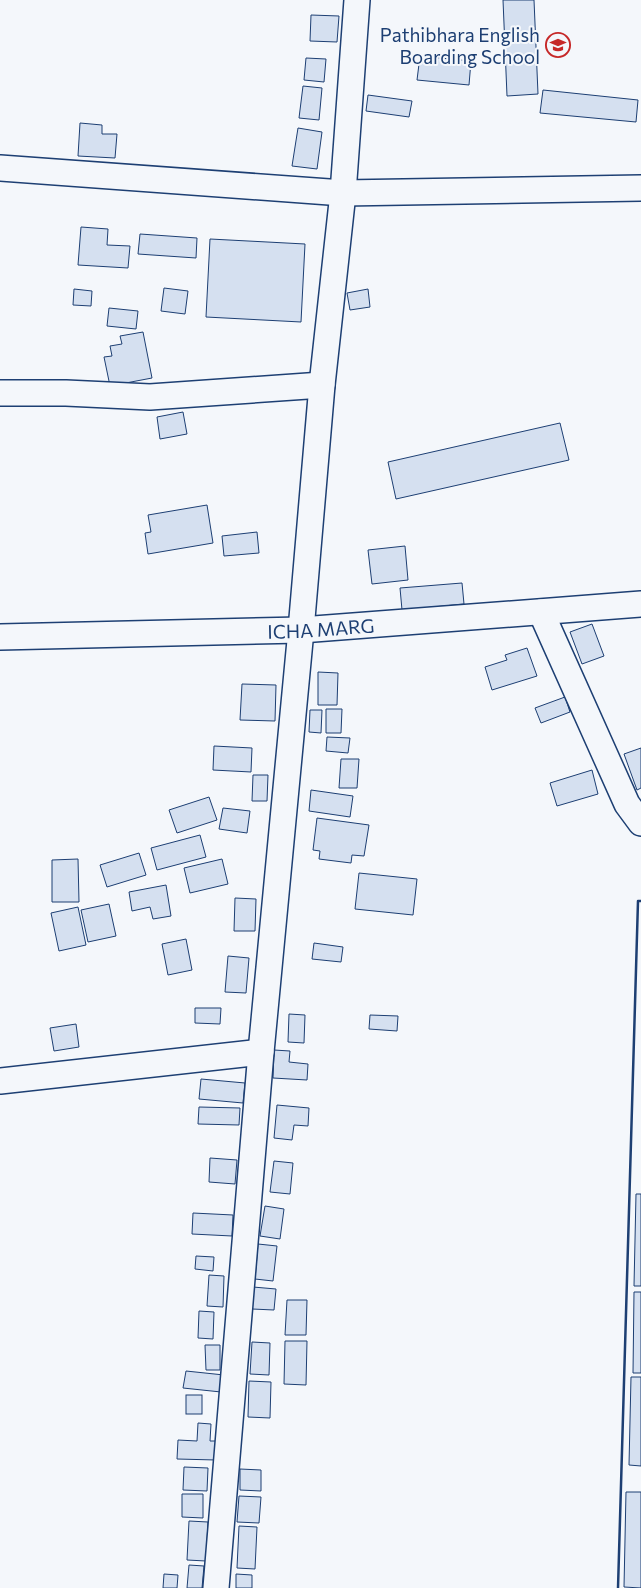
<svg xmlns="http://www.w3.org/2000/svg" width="641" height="1588" font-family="Commissioner,sans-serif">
	<rect width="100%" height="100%" fill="#f4f7fb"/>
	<g fill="#d5e0f0" stroke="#1d3f73">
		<path d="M503,0H534L538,94L507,96Z"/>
		<path d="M311,15L339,16L337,42L310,41Z"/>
		<path d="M420,56L471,61L469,85L417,80Z"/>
		<path d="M306,58L326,59L324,82L304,80Z"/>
		<path d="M303,86L322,88L319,120L299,118Z"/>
		<path d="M543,90L638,100L636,122L540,113Z"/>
		<path d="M368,95L412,101L409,117L366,111Z"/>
		<path d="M80,123L102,125V134H117L115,158L78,156Z"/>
		<path d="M298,128L322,132L317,169L292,166Z"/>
		<path d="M81,227L108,229L107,245L130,246L128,268L78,265Z"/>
		<path d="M140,234L197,238L196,258L138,254Z"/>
		<path d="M210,239L305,244L301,322L206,317Z"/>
		<path d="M164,288L188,291L185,314L161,311Z"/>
		<path d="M74,289L92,291L91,306L73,305Z"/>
		<path d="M368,289L370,307L350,310L347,293Z"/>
		<path d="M109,308L138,311L136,329L107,326Z"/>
		<path d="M143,332L152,378L110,386L104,357L112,356L110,346L122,344L120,336Z"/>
		<path d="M183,412L187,434L160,439L157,417Z"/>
		<path d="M560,423L569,460L396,499L388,462Z"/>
		<path d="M207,505L213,543L148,554L145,533L151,532L148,515Z"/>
		<path d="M257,532L259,553L224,556L222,536Z"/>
		<path d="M405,546L408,580L372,584L368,550Z"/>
		<path d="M462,583L464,604L402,610L400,588Z"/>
		<path d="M592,624L604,656L582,664L570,632Z"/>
		<path d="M527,648L537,676L492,690L485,667L507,660L505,655Z"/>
		<path d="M318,672L338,673L337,705H318Z"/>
		<path d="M242,684L276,685L275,721L240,720Z"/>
		<path d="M565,697L570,712L541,723L535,708Z"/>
		<path d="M326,709H342L341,733H326Z"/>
		<path d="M310,710H322L321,733L309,732Z"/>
		<path d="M327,737L350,738L348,753L326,751Z"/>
		<path d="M214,746L252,748L251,772L213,770Z"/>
		<path d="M641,748V788L637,790L624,754Z"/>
		<path d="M341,759H359L357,788H339Z"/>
		<path d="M592,770L598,794L557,806L550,783Z"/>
		<path d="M253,775H268L267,801H252Z"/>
		<path d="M311,790L353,796L350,817L309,811Z"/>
		<path d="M209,797L217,820L177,833L169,810Z"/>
		<path d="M223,808L250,811L247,833L219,829Z"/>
		<path d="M317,818L369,825L364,856L352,855L351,863L319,859L320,851L313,850Z"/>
		<path d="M200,835L206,857L157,870L151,848Z"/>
		<path d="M139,853L146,875L107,887L100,865Z"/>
		<path d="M78,859L79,902H52V860Z"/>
		<path d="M222,859L228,884L190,893L184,868Z"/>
		<path d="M359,873L417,879L413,915L355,909Z"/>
		<path d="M166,885L171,916L153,919L150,907L132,911L129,892Z"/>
		<path d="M235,898L256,899L255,931H234Z"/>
		<path d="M109,904L116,936L88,942L81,910Z"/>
		<path d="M78,907L86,945L59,951L51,913Z"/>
		<path d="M186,939L192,970L168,975L162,944Z"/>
		<path d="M314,943L343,947L341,962L312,959Z"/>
		<path d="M228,956L249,958L246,993L225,992Z"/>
		<path d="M195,1008H221L220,1024L195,1023Z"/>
		<path d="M289,1014L305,1015L304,1043L288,1042Z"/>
		<path d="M370,1015L398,1016L397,1031L369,1029Z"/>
		<path d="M76,1024L79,1047L54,1051L50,1028Z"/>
		<path d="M274,1050L290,1051L289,1062L308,1064L307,1080L273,1078Z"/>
		<path d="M201,1079L245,1083L243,1103L199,1099Z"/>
		<path d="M277,1105L309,1108L308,1126L294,1125L292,1140L274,1138Z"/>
		<path d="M199,1107L240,1108L239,1125L198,1124Z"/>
		<path d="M210,1158L237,1160L235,1184L209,1182Z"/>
		<path d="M274,1161L293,1163L290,1194L270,1192Z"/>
		<path d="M636,1194H641V1286H634Z"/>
		<path d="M265,1206L284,1209L280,1239L260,1236Z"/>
		<path d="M193,1213L233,1215L232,1236L192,1234Z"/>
		<path d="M258,1244L277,1246L273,1281L255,1279Z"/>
		<path d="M196,1256L214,1257L213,1271L195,1269Z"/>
		<path d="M209,1275L224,1276L223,1307L207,1306Z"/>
		<path d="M253,1287L276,1289L274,1310L252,1309Z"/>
		<path d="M634,1292H641V1373H633Z"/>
		<path d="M287,1300H307L306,1335H285Z"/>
		<path d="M199,1311L214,1312L213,1339L198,1338Z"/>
		<path d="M285,1341H307L306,1385L284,1384Z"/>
		<path d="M252,1342L270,1343L269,1375L250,1374Z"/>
		<path d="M205,1345H220V1370H206Z"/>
		<path d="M186,1371L224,1375L221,1392L183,1388Z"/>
		<path d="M631,1377H641V1466L629,1465Z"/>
		<path d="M249,1381L271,1382L270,1418L248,1417Z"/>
		<rect x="186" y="1395" width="16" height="19"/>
		<path d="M198,1423L211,1424L210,1441H217L216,1460L177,1459L178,1440L197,1441Z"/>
		<path d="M184,1467L208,1468L207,1491L183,1490Z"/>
		<path d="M240,1469L261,1470V1491L240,1490Z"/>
		<path d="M626,1492H641V1588L624,1587Z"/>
		<path d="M182,1494H203V1518L182,1517Z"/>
		<path d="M239,1496L261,1497L259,1523L237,1522Z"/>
		<path d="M189,1521L208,1522L206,1561L187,1560Z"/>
		<path d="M239,1526L257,1527L255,1569L237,1568Z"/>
		<path d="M189,1565L204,1566L202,1588H187Z"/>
		<path d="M164,1574L178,1575L177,1588H163Z"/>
		<path d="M236,1574L252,1575V1588H236Z"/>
	</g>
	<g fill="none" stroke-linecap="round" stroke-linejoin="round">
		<defs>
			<g id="minor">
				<path d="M0,168L343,193L641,188"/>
				<path d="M0,393H66L150,397L322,385"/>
				<path d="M541,612L627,804L641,823"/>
				<path id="s1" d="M0,637L301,630L641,604"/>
				<path d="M0,1081L261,1052"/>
				<path d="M216,1588L261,1052L301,630L322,385L343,193L357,0"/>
			</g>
		</defs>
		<use href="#minor" stroke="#1d3f73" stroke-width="28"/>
		<use href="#minor" stroke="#f4f7fb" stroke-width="25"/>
		<path stroke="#1d3f73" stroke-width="2.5" d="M618,1588L638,901H641"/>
	</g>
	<defs>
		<symbol id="school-ring" viewBox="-11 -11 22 22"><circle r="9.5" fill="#f4f7fb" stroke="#c62828" stroke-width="1.5"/><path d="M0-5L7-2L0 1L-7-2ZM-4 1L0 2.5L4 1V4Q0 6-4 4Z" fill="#c62828"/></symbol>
	</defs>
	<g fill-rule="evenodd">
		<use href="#school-ring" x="544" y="31" width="28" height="28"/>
	</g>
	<g text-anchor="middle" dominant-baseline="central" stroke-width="4" stroke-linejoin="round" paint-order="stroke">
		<g font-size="19" fill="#1d3f73" stroke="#f4f7fb" text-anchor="end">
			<text x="540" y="34">Pathibhara English<tspan x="540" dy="22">Boarding School</tspan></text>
		</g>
		<g font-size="19" fill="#1d3f73" stroke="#f4f7fb">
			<text stroke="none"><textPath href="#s1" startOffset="321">ICHA MARG</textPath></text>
		</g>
	</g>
</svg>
